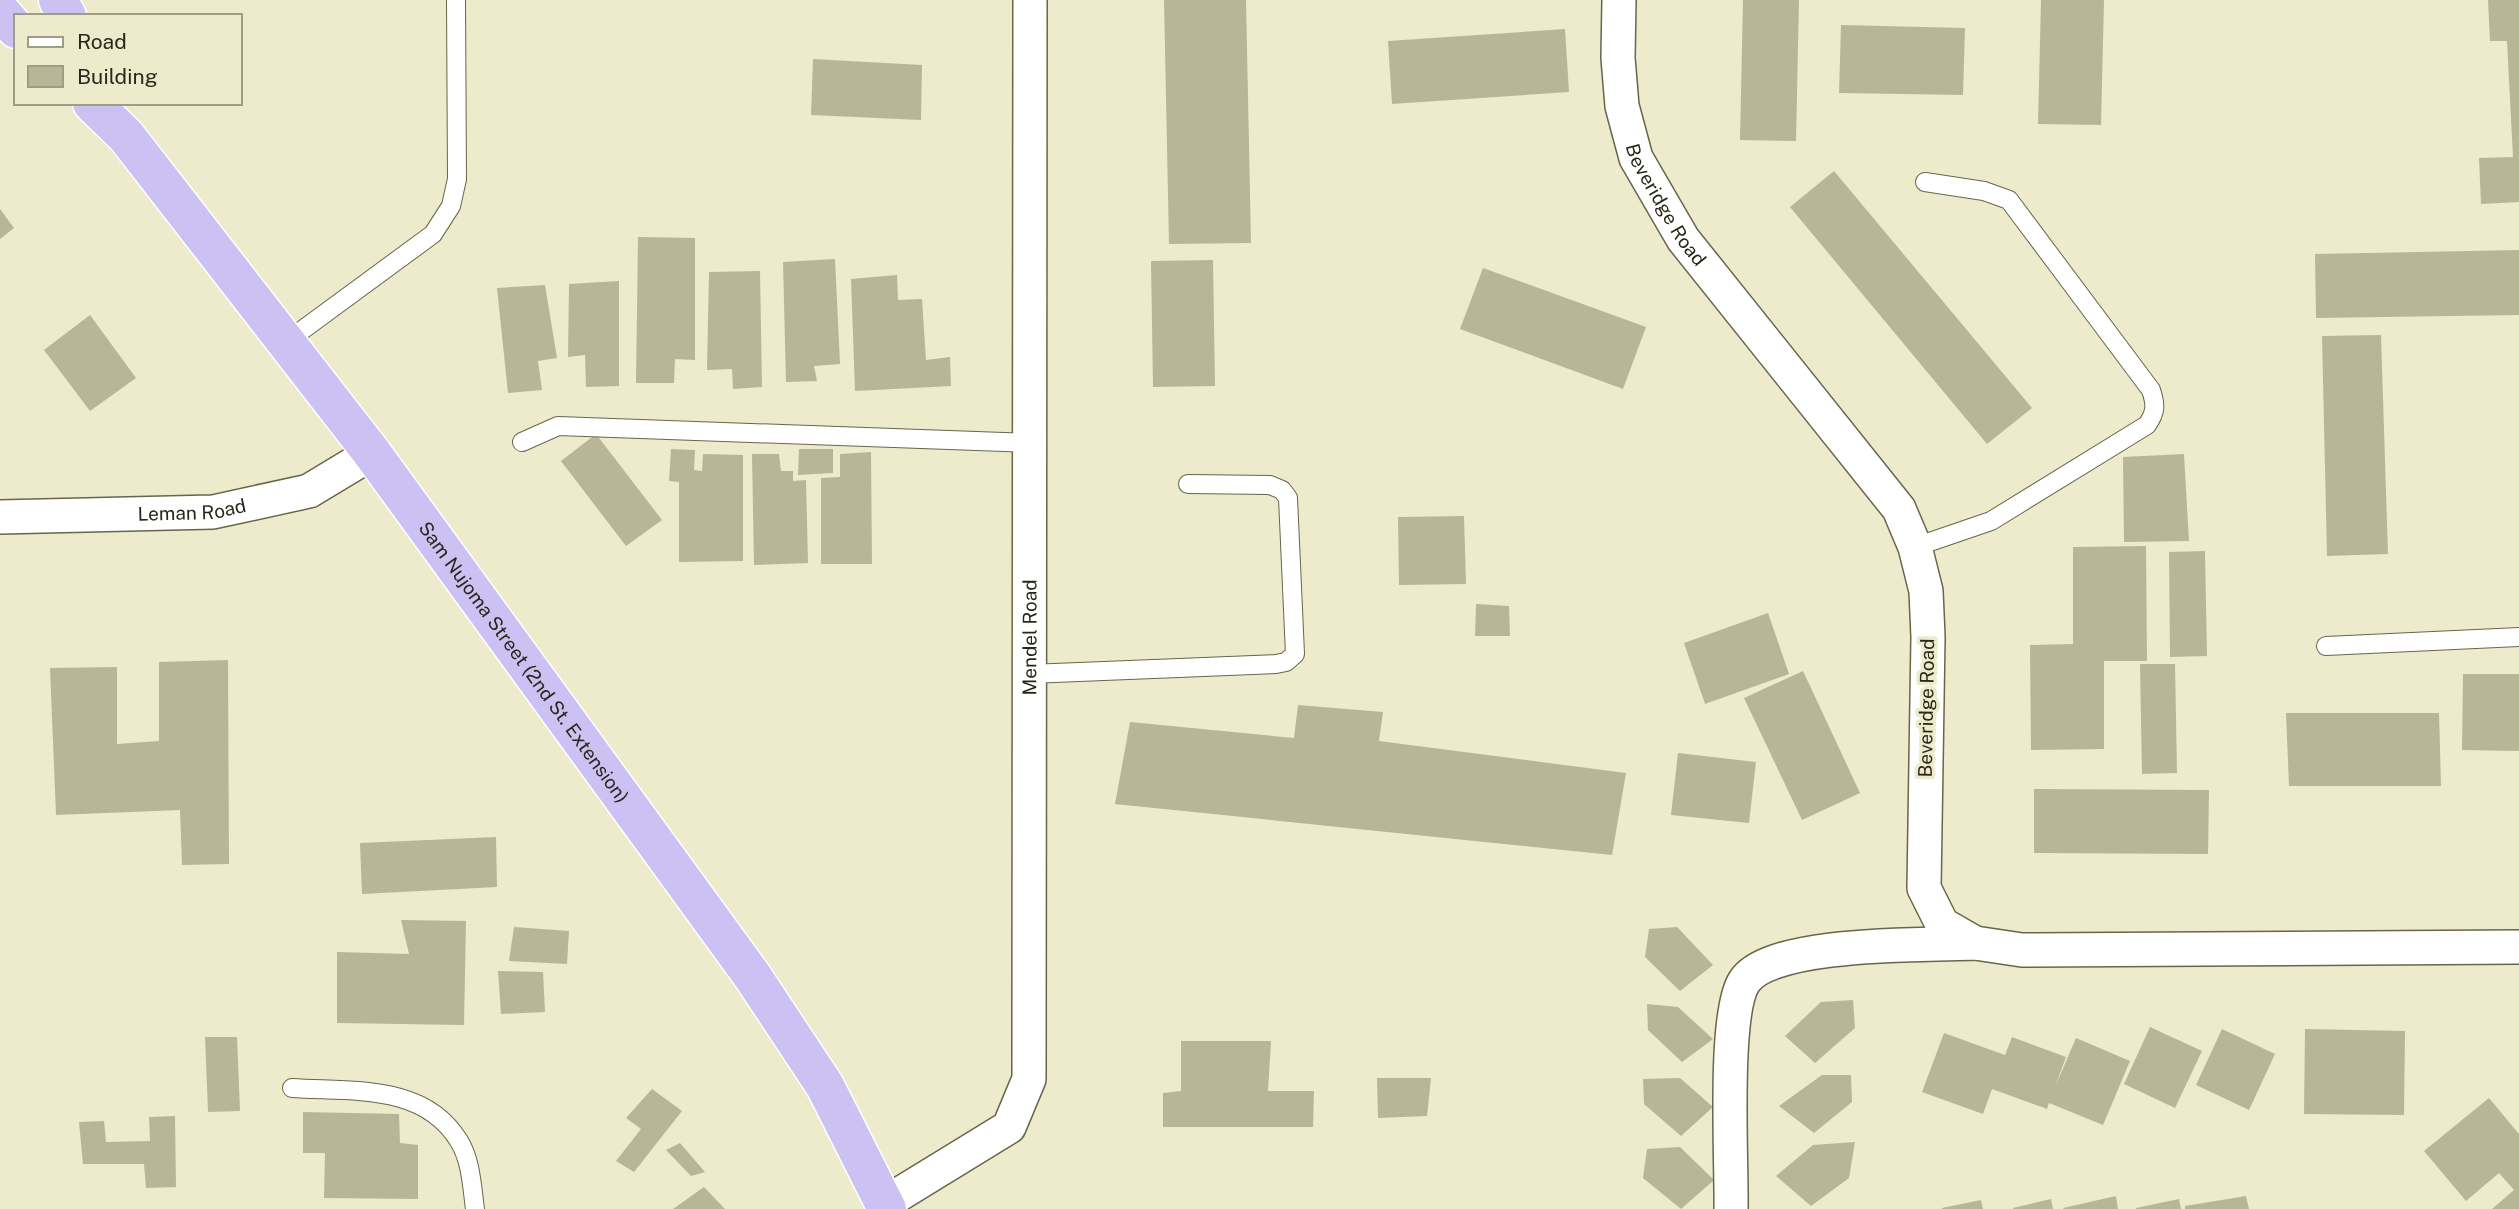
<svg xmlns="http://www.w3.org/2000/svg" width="2519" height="1209" font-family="'Public Sans',sans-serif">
	<rect width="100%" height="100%" fill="#edebcb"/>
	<g fill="#b8b697">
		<path d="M1164,0H1246L1251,243L1169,244Z"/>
		<path d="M1743,0H1799L1796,141L1740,140Z"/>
		<path d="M2041,0H2104L2101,125L2038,124Z"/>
		<path d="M2488,0H2519V202L2481,204L2479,158L2513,157L2507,41H2490Z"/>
		<path d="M1841,25L1965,28L1963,95L1839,93Z"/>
		<path d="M1565,29L1569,92L1392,104L1388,41Z"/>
		<path d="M813,59L922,65L921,120L811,115Z"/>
		<path d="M1834,171L2032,408L1987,444L1790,207Z"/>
		<path d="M0,209L14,228L0,239Z"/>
		<path d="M638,237L695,238V360L675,359L674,383H636Z"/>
		<path d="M2519,250V315L2316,318L2315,254Z"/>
		<path d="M835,259L840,364L814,366L817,381L786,382L783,262Z"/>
		<path d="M1213,260L1215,386L1153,387L1151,261Z"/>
		<path d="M1483,268L1646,327L1623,389L1460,329Z"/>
		<path d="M760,271L762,387L733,389L732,369L707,370L709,272Z"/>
		<path d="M897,275L898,300L922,299L926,360L950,357L951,386L855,391L851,279Z"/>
		<path d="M619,281V386L586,387L585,355L568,357L569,284Z"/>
		<path d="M545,285L557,358L538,361L542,390L508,393L497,288Z"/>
		<path d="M90,315L136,378L90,411L44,350Z"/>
		<path d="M2381,335L2388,554L2327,556L2322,336Z"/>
		<path d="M596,434L662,520L626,546L561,461Z"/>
		<path d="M671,449L695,450L694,470L702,471L703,454L743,455V561L679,562V482L669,481Z"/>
		<path d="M799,449H833V473L798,475Z"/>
		<path d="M871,452L872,564H821V478L840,477V454Z"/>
		<path d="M752,454H779L781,471H793V481L806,480L808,563L754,565Z"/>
		<path d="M2184,454L2189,541L2124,542L2123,457Z"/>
		<path d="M1464,516L1466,584L1399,585L1398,517Z"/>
		<path d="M2146,546L2147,661H2104V749L2031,750L2030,645L2073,644V547Z"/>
		<path d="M2205,551L2207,656L2170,657L2169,552Z"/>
		<path d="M1476,604L1509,606L1510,636H1475Z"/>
		<path d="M1768,613L1789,674L1705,704L1684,643Z"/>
		<path d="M228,660L229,864L182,865L180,810L56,815L50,668L117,667V744L159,741V662Z"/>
		<path d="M2140,664H2175L2177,773L2142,774Z"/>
		<path d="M1803,671L1860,793L1802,820L1744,698Z"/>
		<path d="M2463,674H2519V751L2462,750Z"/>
		<path d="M1298,705L1383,712L1379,741L1626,773L1612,855L1115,804L1130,722L1294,738Z"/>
		<path d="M2286,713H2439L2441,786H2289Z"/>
		<path d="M1678,753L1756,762L1749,823L1671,815Z"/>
		<path d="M2034,789L2209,790L2208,854L2034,853Z"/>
		<path d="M496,837L497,887L362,894L360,843Z"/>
		<path d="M401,920L466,921L464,1025L337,1023V952L409,954Z"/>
		<path d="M514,927L569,931L567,964L509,961Z"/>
		<path d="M1677,927L1713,965L1680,991L1645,957L1649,929Z"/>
		<path d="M498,971L543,972L545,1012L501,1014Z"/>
		<path d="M1853,1000L1855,1028L1815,1063L1785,1036L1821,1002Z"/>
		<path d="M1647,1004L1678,1007L1713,1039L1682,1062L1648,1030Z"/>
		<path d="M2150,1027L2202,1051L2175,1108L2124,1084Z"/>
		<path d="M2222,1029L2275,1054L2249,1110L2196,1085Z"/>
		<path d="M2305,1029L2405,1031L2404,1115L2304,1114Z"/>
		<path d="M1944,1033L2005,1055L2012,1037L2066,1057L2055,1087L2076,1038L2130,1061L2103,1125L2049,1103L2047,1109L1992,1089L1983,1114L1922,1092Z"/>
		<path d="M205,1037H237L240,1111L208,1112Z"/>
		<path d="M1181,1041H1271L1268,1091H1314L1313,1127H1163V1093L1181,1091Z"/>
		<path d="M1822,1075H1851L1852,1102L1814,1133L1779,1106Z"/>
		<path d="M1377,1078H1431L1427,1116L1378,1118Z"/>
		<path d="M1680,1078L1713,1107L1681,1136L1644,1104L1643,1079Z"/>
		<path d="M652,1089L682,1111L634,1172L616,1161L641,1129L626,1118Z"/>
		<path d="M2489,1098L2519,1134V1209H2492L2514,1190L2499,1173L2466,1201L2424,1151Z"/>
		<path d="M303,1112L399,1114L400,1143L418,1145V1199L324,1198L325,1153H303Z"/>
		<path d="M175,1116L176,1187L146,1188L144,1164H83L79,1122L104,1121L106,1142L150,1141L149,1117Z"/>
		<path d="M1855,1142L1849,1178L1811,1206L1776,1176L1813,1145Z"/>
		<path d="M680,1143L705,1172L691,1176L666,1150Z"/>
		<path d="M1680,1147L1714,1180L1681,1209L1643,1178L1647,1149Z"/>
		<path d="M704,1187L725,1209H673Z"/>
		<path d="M2116,1196L2118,1209H2064L2063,1208Z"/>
		<path d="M2246,1196L2249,1209H2185V1206Z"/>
		<path d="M2051,1199L2053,1209H2013V1208Z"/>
		<path d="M2179,1199L2181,1209H2136V1208Z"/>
		<path d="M1981,1200L1983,1209H1942V1208Z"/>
	</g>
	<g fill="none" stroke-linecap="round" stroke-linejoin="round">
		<defs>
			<g id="lane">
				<path d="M286,342L433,234L451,206L457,179L456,0"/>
				<path d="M522,442L558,426L1029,443"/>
				<path d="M1915,547L1991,521L2147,425C2156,412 2156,405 2151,390L2009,200L1984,191L1925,182"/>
				<path d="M2326,646L2519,637"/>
				<path d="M1029,674L1276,664L1286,662L1295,654L1288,498L1282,490L1270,485L1188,484"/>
				<path d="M292,1088C351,1092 424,1083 459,1141C471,1160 472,1187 475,1209"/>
			</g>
			<g id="street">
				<path id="s1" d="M1619,0L1618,58L1622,106L1636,158L1683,239L1899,509L1915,547L1926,591L1928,637L1924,888L1942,924L1975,943L2022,950L2519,947"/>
				<path id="s2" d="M0,517L213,512L309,491L372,453"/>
				<path id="s3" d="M885,1203L1009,1127L1029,1079L1030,0"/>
				<path d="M1731,1209C1732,1163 1723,1015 1744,982C1769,941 1927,945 1975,943"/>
			</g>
			<g id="highway">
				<path d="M58,0L67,16"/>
				<path d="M0,11L16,29"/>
				<path id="s4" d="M92,103L126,136L372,453L753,977L825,1086L887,1209"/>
			</g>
		</defs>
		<use href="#lane" stroke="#68664a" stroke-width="20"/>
		<use href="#street" stroke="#68664a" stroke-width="36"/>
		<use href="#highway" stroke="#fff" stroke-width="41"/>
		<use href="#lane" stroke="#fff" stroke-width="18"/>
		<use href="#street" stroke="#fff" stroke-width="33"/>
		<use href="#highway" stroke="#ccc1f3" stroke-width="38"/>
	</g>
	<g text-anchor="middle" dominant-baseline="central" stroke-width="7" stroke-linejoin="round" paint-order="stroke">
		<g font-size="19" fill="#28271b" stroke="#edebcb">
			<text stroke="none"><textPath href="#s1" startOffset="215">Beveridge Road</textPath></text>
			<text stroke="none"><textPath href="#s2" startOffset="192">Leman Road</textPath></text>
			<text stroke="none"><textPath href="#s3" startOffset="639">Mendel Road</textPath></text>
			<text stroke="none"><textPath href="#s4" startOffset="707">Sam Nujoma Street (2nd St. Extension)</textPath></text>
			<text transform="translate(1926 708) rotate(-89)">Beveridge Road</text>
		</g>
	</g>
	<rect x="14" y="14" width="228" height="91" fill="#edebcb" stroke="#9e9d85" stroke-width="2"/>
	<rect x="28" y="37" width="35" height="10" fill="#ffffff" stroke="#9e9d85" stroke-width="2"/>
	<text x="77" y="49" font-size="21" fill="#28271b">Road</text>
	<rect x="28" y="66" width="35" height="21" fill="#b8b697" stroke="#9e9d85" stroke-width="2"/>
	<text x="77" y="84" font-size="21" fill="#28271b">Building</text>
</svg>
